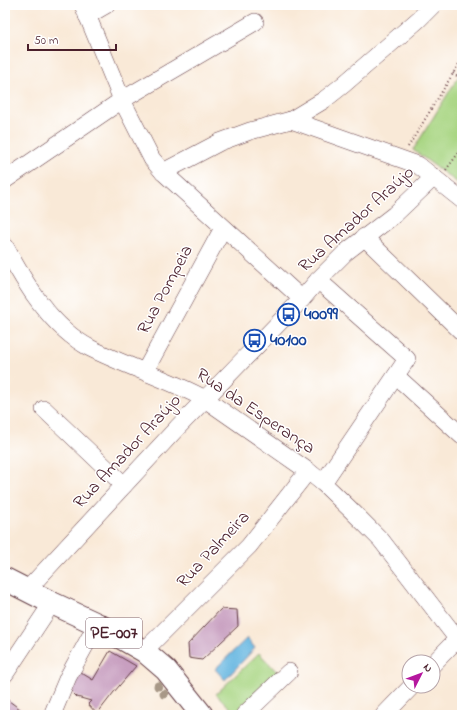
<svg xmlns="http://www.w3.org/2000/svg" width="467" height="720" font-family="'Indie Flower',sans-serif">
	<rect width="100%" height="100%" fill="#fff"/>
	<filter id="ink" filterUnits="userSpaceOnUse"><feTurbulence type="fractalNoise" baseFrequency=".025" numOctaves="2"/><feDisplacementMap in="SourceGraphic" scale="8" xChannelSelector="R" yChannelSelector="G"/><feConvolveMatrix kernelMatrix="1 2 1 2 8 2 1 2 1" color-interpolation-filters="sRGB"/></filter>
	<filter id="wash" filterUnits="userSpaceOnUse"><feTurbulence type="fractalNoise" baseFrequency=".012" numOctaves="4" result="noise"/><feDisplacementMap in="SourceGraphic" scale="16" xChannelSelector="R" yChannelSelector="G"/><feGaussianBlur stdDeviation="0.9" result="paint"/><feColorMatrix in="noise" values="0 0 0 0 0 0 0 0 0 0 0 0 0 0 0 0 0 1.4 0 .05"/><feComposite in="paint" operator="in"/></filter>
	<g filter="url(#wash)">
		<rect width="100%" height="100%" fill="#f9e9d7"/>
		<g fill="#a8d582" stroke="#797a56">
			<path d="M462,71V186L413,150Z"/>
			<path d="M259,653L279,674L237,715L216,694Z"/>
		</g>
		<path fill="#65b6e0" stroke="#586a86" d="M247,638L255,648L225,680L215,669Z"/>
		<g id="blocks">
			<g fill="#c89fc0">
				<path d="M221,609L237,610L238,626L202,660L189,658L188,644Z"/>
				<path d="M110,651L136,666L114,692L97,714L88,704L91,701L77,697L70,690L80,672L93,680Z"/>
				<path d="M5,698L28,715H5Z"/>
			</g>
		</g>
	</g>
	<g filter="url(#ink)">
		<use href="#blocks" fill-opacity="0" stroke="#643d45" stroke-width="1"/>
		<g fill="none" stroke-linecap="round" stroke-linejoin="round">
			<defs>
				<g id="minor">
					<path d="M83,5L122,100L152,159L163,172L302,299"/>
					<path d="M87,16L106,5"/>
					<path d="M291,120L324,100L343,85L419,19L433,5"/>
					<path d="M163,172L220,142L250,131L291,120L418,165L462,200"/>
					<path d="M5,180L122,100L255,22"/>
					<path d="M364,237L462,332"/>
					<path d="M5,246C25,284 51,327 90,348C128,367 168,379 205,399L308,471L323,483L351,510L381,540L462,645"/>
					<path d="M318,280L407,359L323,483"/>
					<path d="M145,371L223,228"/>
					<path d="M396,376L462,436"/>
					<path d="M44,409L124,485"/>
					<path d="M27,590L177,428L302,299L318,280L346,252L394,215L434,177"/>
					<path d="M144,651L249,546L308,471"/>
					<path d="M433,664L462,634"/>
					<path d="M5,674L52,603"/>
					<path d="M52,715L68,677L97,624"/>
					<path d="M244,715L289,672"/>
					<path d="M384,715L412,686"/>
				</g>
				<path id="major" d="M5,579L52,603L97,624L144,651L166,670L202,715"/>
			</defs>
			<use href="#minor" stroke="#643d45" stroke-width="18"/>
			<use href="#major" stroke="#643d45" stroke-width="24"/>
			<g stroke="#643d45" stroke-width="2" stroke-dasharray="1 3" stroke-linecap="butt">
				<path d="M453,73L462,80"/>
				<path d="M408,147L462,59"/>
				<path d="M446,170L462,148"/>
			</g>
			<use href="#minor" stroke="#fff" stroke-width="17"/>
			<use href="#major" stroke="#fff" stroke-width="22"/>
		</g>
		<g fill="#a89887">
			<circle cx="158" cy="686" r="4.5"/>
			<circle cx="164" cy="694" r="4.5"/>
		</g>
	</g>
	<defs>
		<symbol id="bus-ring" viewBox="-11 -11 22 22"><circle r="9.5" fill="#fff" stroke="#1a4fb4" stroke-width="1.5"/><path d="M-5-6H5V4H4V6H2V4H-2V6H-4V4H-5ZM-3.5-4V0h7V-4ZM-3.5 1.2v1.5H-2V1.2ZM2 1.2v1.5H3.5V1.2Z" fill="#1a4fb4"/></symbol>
	</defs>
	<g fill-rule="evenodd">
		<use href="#bus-ring" x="276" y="302" width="25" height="25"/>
		<use href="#bus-ring" x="242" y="328" width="25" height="25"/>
	</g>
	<g text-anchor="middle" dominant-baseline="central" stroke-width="3" stroke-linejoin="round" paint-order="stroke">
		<rect fill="#fff" stroke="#80626b" stroke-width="1" x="86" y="618" width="56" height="30" rx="3"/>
		<g font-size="17" font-weight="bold" fill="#4a1f2b">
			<text x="114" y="633">PE-007</text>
		</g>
		<g font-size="18" fill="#4a1f2b" stroke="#fff">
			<text transform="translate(357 220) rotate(-42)">Rua Amador Araújo</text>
			<text transform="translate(166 290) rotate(-62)">Rua Pompeia</text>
			<text transform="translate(255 412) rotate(34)">Rua da Esperança</text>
			<text transform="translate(128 452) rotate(-47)">Rua Amador Araújo</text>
			<text transform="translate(214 550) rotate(-47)">Rua Palmeira</text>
		</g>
		<g font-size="18" font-weight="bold" fill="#164399" stroke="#fff" text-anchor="start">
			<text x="304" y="315">40099</text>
			<text x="270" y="341">40100</text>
		</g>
	</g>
	<rect width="467" height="720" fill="none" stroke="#fff" stroke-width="20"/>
	<g transform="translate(421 674) rotate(48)"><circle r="19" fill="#ffffff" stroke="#b7a5aa"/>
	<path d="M0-3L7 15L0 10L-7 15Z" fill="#b5179e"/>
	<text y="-6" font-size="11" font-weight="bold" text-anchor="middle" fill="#4a1f2b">N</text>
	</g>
	<path d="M28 44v6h88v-6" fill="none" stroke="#4a1f2b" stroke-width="2"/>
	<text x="34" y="44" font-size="12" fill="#4a1f2b" stroke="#ffffff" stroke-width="3" paint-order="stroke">50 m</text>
</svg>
